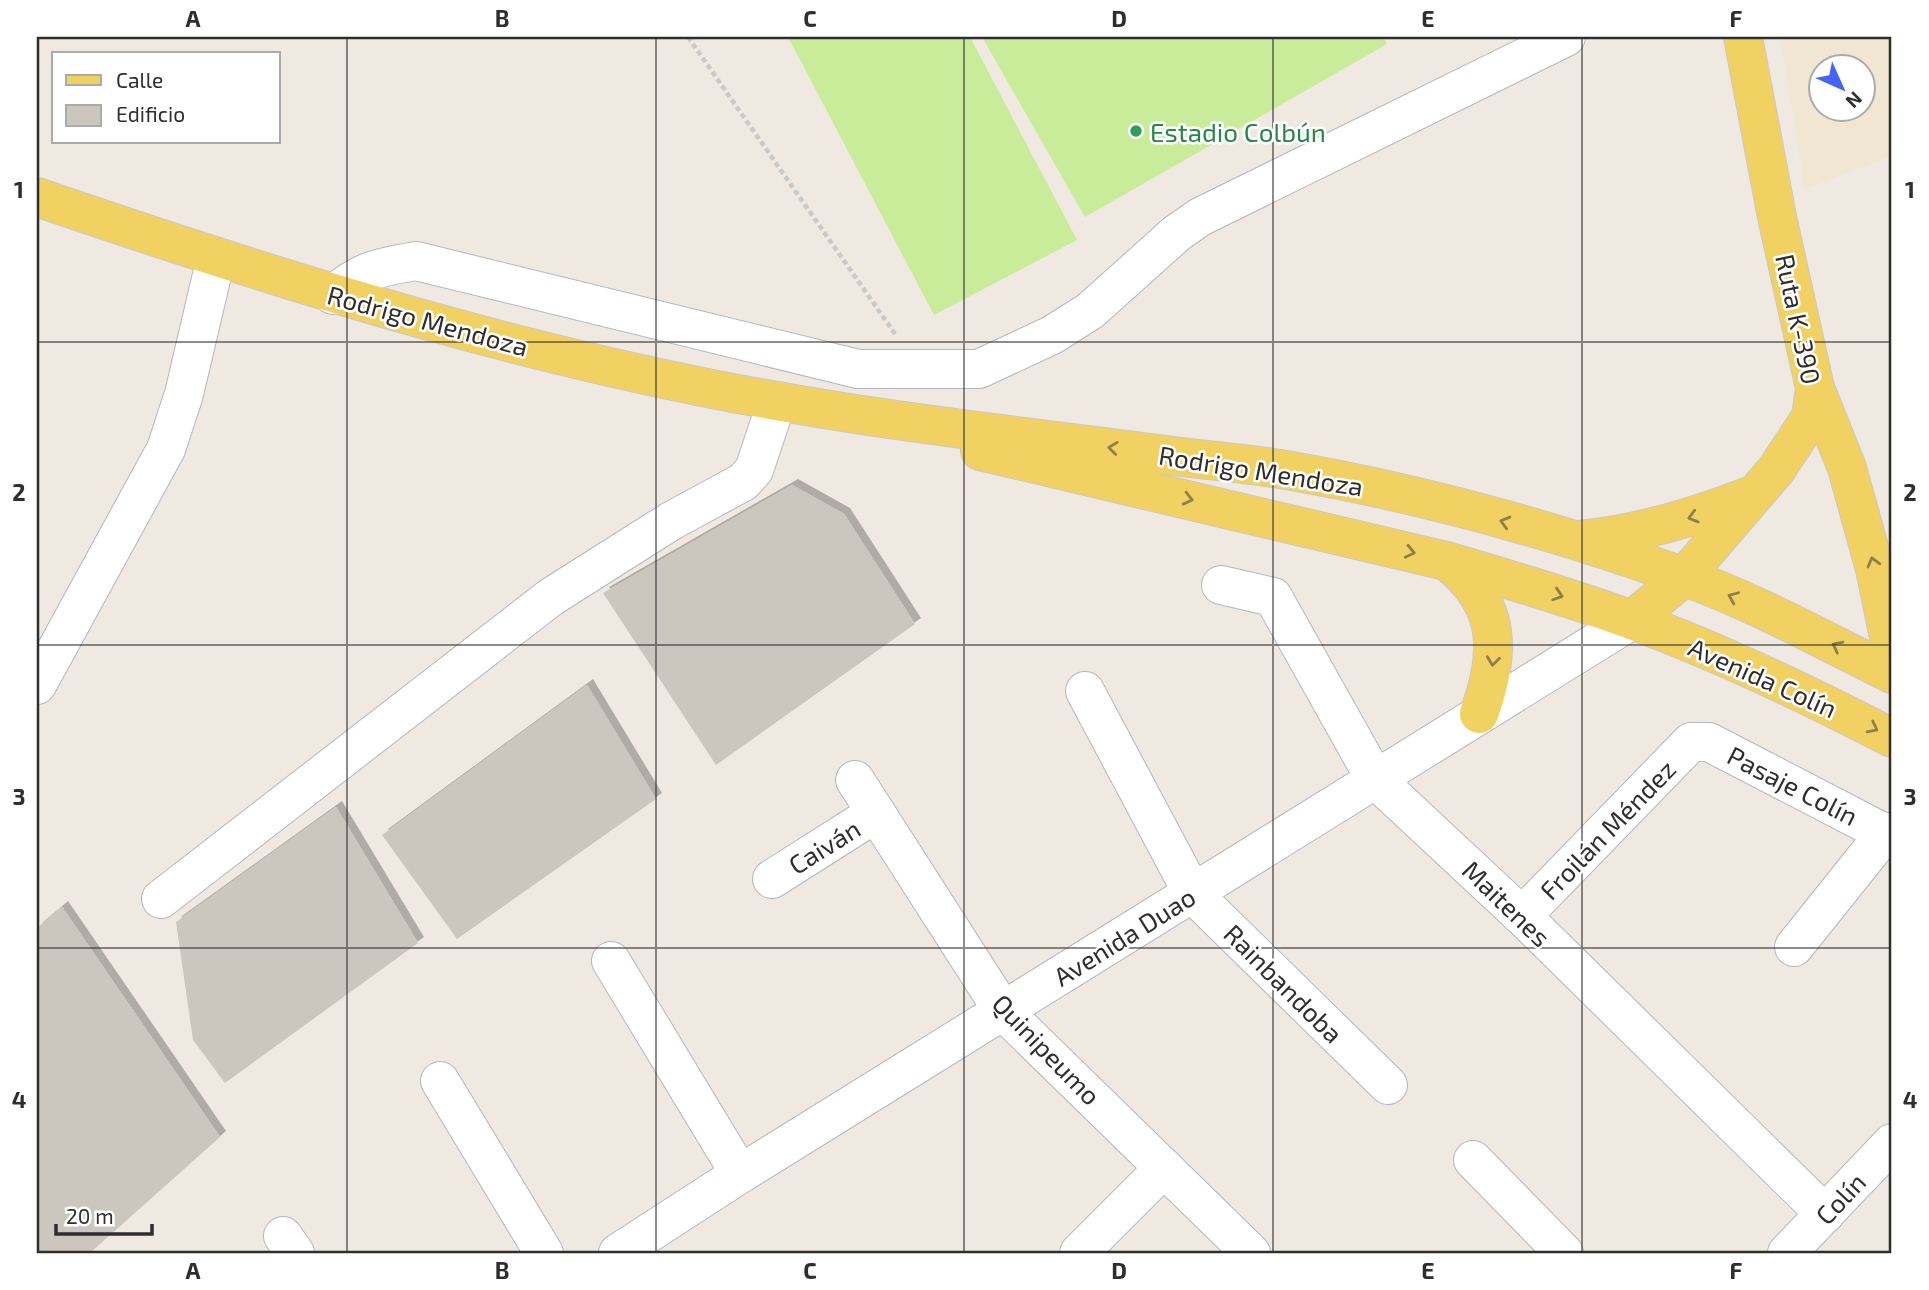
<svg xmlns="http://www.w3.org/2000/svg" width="1929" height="1290" font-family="'Exo 2',sans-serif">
	<defs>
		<filter id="shadow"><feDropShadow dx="6" dy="-6" stdDeviation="0" flood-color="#0004"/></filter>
	</defs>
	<rect width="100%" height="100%" fill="#efe9e1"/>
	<path fill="#f0e6d1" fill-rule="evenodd" d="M1780,37H1892V156L1805,189ZM1820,66H1862V108H1820Z"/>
	<g fill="#c9ec9a">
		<path d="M788,37H970L1077,240L934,315Z"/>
		<path d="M982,37H1383L1387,44L1085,217Z"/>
	</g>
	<g fill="#cbc7bf" filter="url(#shadow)">
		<path d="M792,485L844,514L915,624L716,765L603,593Z"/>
		<path d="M587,685L656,799L457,939L382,835Z"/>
		<path d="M336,807L418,943L225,1083L193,1040L176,922Z"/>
		<path d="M62,907L220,1137L90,1253H37V928Z"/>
	</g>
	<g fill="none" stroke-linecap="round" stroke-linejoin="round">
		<defs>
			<g id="minor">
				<path d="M333,295C361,270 380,267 416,261L858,369H979L1052,335L1090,311L1177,233L1200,217L1566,37"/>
				<path d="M1221,585L1273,597L1375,779L1522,916L1825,1214"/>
				<path d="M37,685L166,449L184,394L216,258"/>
				<path d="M1085,691L1193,894L1388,1085"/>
				<path d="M855,780L1003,1011L1251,1253"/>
				<path d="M772,879L876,813"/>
				<path d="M161,899L551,597L671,521L743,482L754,470L777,401"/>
				<path d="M1522,916L1691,742H1709L1892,837"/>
				<path d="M1794,947L1886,832"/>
				<path d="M611,961L740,1174"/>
				<path d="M440,1081L544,1253"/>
				<path d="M1473,1160L1564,1253"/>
				<path d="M283,1236L295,1253"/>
				<path d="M618,1253L740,1174L1632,620"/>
				<path d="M1079,1253L1164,1168"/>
				<path d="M1787,1253L1892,1143"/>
			</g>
			<g id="major">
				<path d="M37,197C296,286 558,367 830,410C941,428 1053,440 1165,455C1203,460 1242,463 1280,469C1416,492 1553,530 1682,576C1755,602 1823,640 1892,674"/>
				<path d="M1815,388L1847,468L1875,569L1892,652"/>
				<path d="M980,451L1446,561C1508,579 1569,597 1629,619C1720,652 1807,694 1892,738"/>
				<path d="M1580,540C1640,534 1696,517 1752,495"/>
				<path d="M1448,562C1502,605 1501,653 1479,714"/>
				<path d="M1632,620L1684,577L1776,470L1811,417L1815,388L1777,217L1743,37"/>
			</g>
		</defs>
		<use href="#minor" stroke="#b4b7c1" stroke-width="40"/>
		<use href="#major" stroke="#c9c9c9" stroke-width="40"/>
		<path stroke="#c9c9c9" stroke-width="4.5" stroke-dasharray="5 3.5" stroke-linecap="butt" d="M688,37L895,334"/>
		<use href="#minor" stroke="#fff" stroke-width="38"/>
		<use href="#major" stroke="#f2d163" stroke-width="38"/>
	</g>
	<defs><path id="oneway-chevron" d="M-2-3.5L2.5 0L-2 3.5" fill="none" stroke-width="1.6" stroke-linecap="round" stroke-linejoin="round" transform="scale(1.75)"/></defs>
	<g stroke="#908048">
		<use href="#oneway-chevron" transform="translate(1113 448) rotate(-173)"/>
		<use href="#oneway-chevron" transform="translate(1188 499) rotate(14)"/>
		<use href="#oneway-chevron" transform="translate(1693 517) rotate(164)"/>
		<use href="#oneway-chevron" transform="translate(1505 522) rotate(-164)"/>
		<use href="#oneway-chevron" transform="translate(1410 552) rotate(13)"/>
		<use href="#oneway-chevron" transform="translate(1873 562) rotate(-105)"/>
		<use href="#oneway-chevron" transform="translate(1558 595) rotate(18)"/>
		<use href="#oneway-chevron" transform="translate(1733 597) rotate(-157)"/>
		<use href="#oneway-chevron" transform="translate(1837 646) rotate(-153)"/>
		<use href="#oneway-chevron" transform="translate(1493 661) rotate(97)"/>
		<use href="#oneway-chevron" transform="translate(1873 728) rotate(27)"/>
	</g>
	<path fill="none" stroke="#2e2e2e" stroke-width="2" stroke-opacity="0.55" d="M347,37V1253M656,37V1253M964,37V1253M1273,37V1253M1582,37V1253M37,342H1892M37,645H1892M37,948H1892"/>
	<circle fill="#2e9e5b" stroke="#fff" stroke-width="2.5" cx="1136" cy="131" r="7"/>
	<g text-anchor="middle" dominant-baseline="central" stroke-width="5" stroke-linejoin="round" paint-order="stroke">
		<g font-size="26" fill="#27864d" stroke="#fff" text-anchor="start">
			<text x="1150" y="131">Estadio Colbún</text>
		</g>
		<g font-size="26" fill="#2e2e2e" stroke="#fff">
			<text transform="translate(1799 319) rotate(78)">Ruta K-390</text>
			<text transform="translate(428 320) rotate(15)">Rodrigo Mendoza</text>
			<text transform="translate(1261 470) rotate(9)">Rodrigo Mendoza</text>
			<text transform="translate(1763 677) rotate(24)">Avenida Colín</text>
			<text transform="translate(1793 785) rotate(27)">Pasaje Colín</text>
			<text transform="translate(1607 829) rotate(-46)">Froilán Méndez</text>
			<text transform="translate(824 846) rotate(-32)">Caiván</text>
			<text transform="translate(1507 903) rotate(44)">Maitenes</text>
			<text transform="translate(1124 936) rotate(-32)">Avenida Duao</text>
			<text transform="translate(1284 983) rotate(45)">Rainbandoba</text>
			<text transform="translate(1047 1049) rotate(46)">Quinipeumo</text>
			<text transform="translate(1840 1198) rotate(-47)">Colín</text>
		</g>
	</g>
	<rect width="1929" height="1290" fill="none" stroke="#ffffff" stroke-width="77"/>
	<rect x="52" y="52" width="228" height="91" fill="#ffffff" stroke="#ababab" stroke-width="2"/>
	<rect x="66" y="75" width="35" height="10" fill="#f2d163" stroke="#ababab" stroke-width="2"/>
	<text x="116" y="88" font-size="21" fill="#2e2e2e">Calle</text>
	<rect x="66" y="105" width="35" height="21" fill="#cbc7bf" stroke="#ababab" stroke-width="2"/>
	<text x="116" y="122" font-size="21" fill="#2e2e2e">Edificio</text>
	<g transform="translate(1842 88) rotate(135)"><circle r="33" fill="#ffffff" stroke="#ababab" stroke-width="2"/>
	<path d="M0-5L12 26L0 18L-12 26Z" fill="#4264fb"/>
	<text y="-10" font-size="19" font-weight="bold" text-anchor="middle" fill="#2e2e2e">N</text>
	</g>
	<path d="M56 1224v10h96v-10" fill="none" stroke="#2e2e2e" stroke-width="3.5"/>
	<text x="66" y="1224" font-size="21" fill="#2e2e2e" stroke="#ffffff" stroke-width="5" paint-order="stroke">20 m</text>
	<rect x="38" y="38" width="1852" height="1214" fill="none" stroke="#2e2e2e" stroke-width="2.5"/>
	<g font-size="23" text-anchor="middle" font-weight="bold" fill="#2e2e2e">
		<text x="193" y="27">A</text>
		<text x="502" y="27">B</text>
		<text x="810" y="27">C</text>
		<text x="1119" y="27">D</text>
		<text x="1428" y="27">E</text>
		<text x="1736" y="27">F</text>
		<text x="19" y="198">1</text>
		<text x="1910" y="198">1</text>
		<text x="19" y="501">2</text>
		<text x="1910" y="501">2</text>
		<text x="19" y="805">3</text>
		<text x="1910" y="805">3</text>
		<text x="19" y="1108">4</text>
		<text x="1910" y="1108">4</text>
		<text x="193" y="1279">A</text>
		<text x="502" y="1279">B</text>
		<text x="810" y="1279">C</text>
		<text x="1119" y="1279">D</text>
		<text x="1428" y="1279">E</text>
		<text x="1736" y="1279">F</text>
	</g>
</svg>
